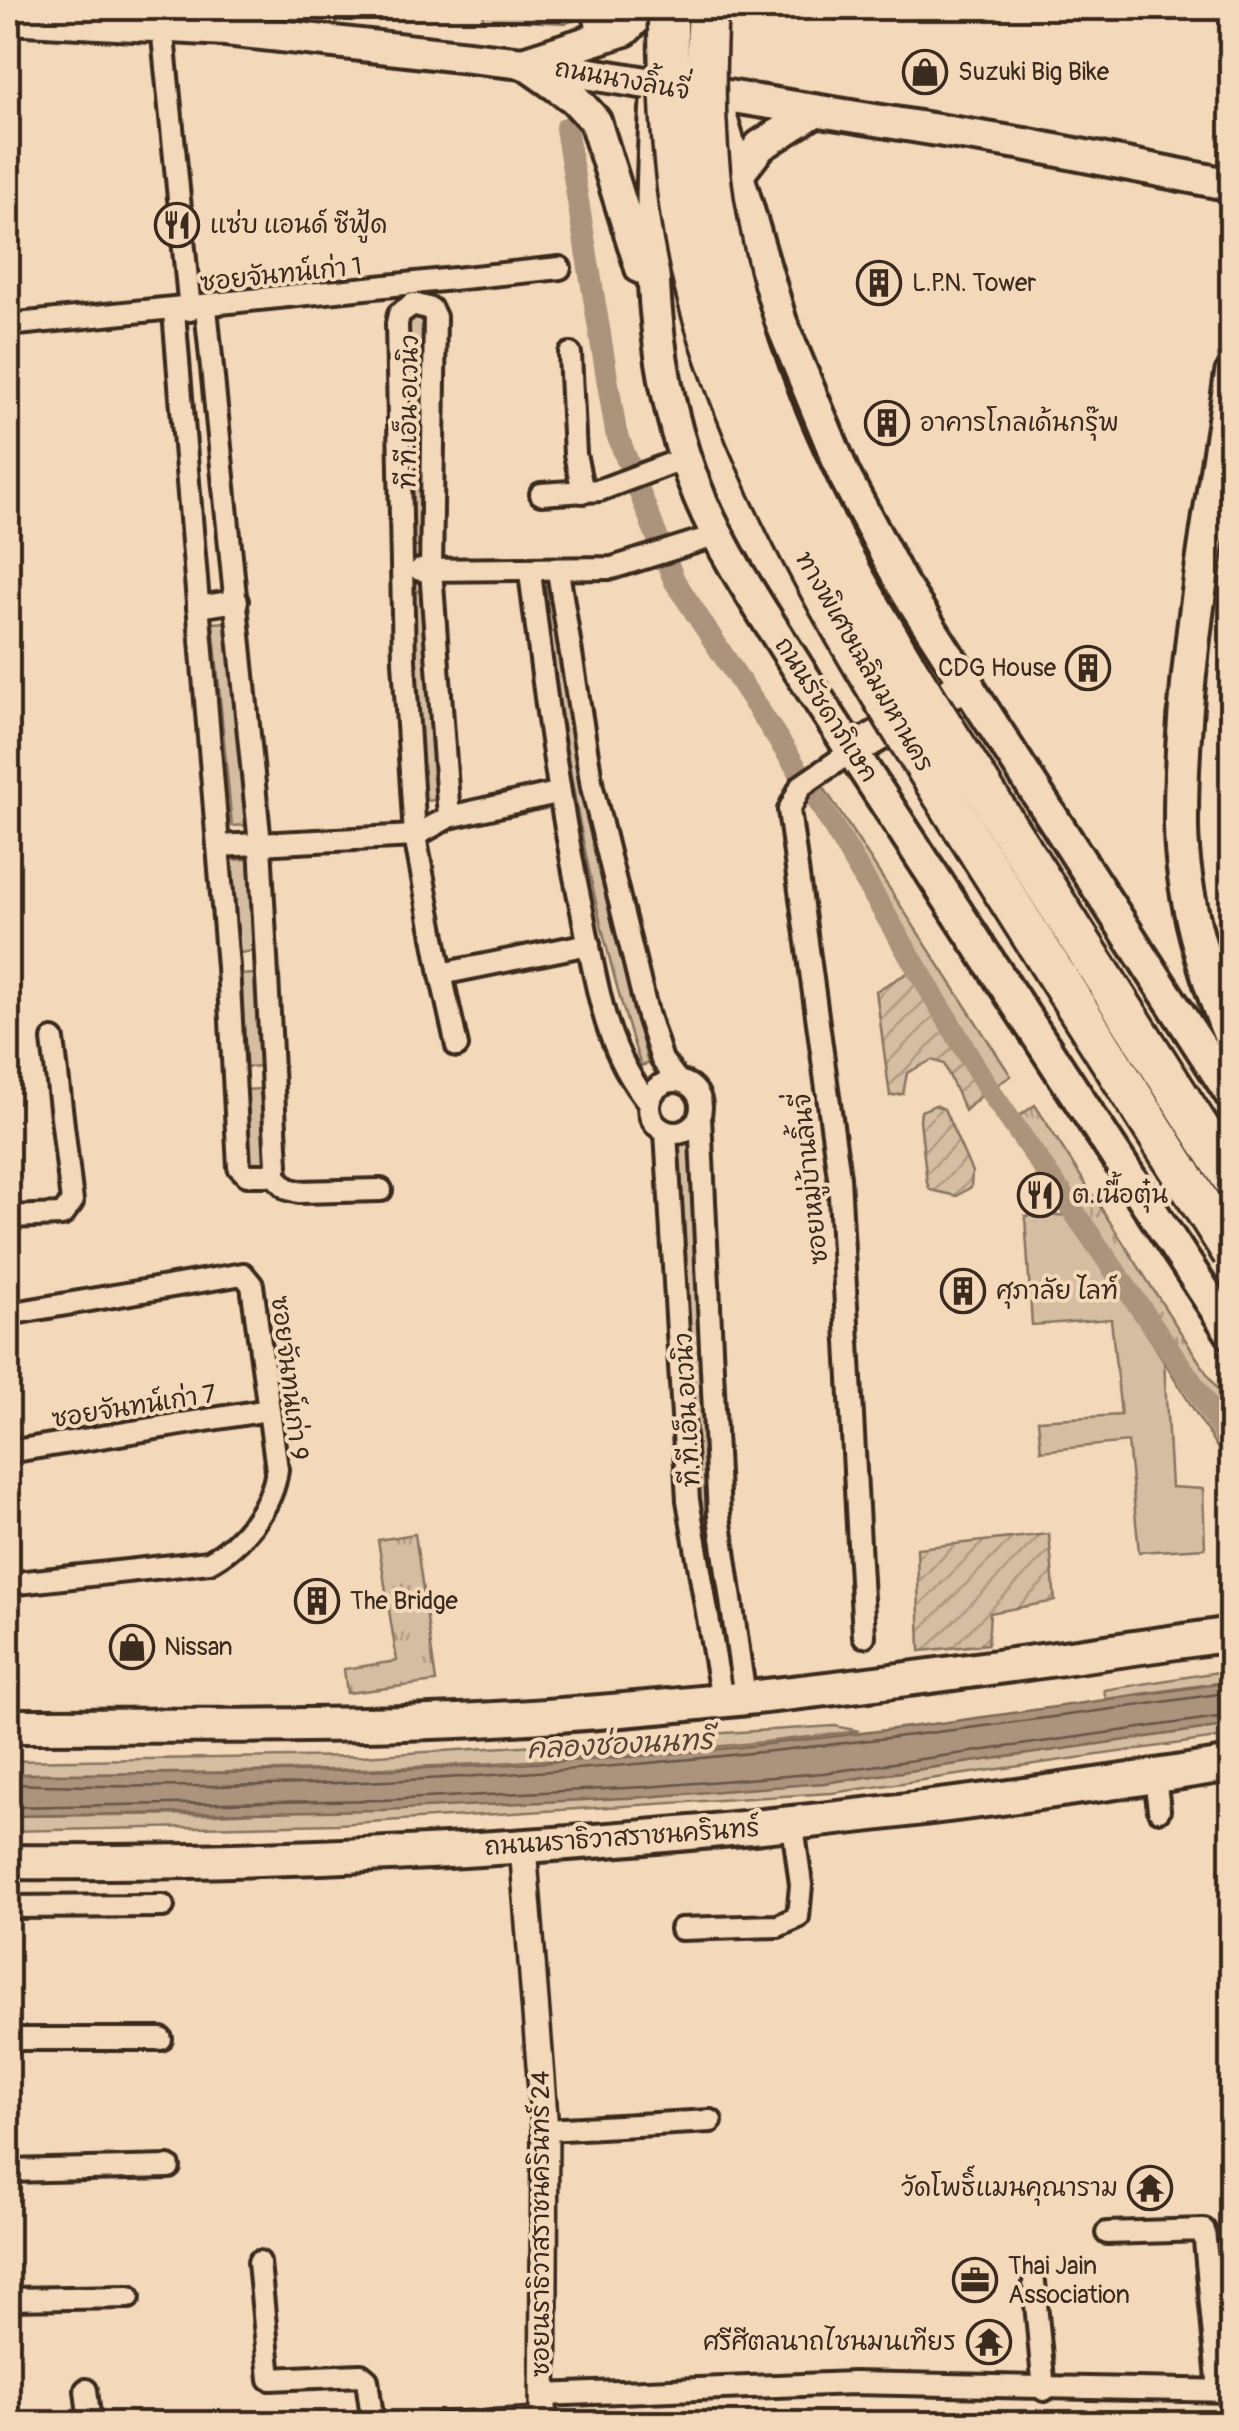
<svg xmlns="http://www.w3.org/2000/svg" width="1239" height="2431" font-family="Pangolin,'Playpen Sans Thai',sans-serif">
	<defs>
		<pattern id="park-tufts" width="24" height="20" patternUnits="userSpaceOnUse" patternTransform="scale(2.5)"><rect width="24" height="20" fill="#d5bda1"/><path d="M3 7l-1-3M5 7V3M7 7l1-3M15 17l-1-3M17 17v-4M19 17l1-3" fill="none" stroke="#ae9a83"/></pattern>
		<pattern id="garden-furrows" width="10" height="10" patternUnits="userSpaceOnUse" patternTransform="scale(2.5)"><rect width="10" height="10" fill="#d5bda1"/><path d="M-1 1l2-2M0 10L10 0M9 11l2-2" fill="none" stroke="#ae9a83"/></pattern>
	</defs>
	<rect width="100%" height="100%" fill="#f3d9ba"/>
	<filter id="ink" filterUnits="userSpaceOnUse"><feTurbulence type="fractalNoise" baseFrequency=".01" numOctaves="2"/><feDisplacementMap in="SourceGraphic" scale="20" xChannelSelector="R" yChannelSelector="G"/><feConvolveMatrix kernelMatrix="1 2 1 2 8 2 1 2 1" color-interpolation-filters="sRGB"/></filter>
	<g filter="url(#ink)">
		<g fill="#d5bda1" stroke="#887460" stroke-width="2.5">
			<path d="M482,8H577L578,19L566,23L483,19Z"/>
			<path d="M427,314L424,547H408L403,322L408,315Z"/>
			<path d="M424,590L437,800L422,801L411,593Z"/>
			<path d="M548,602L557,606L575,755L648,1064L641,1066C591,916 568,764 544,609Z"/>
			<path d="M228,622L247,825L232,826L213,623Z"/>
			<path d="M819,780L1011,1076L983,1094L806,792Z"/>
			<path d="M248,859L255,951L239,953L232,860Z"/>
			<path d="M255,974L262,1066L246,1067L239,975Z"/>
			<path d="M260,1089L267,1166L251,1168L244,1090Z"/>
			<path d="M684,1139L690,1145L712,1537L723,1606L719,1610L712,1608L696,1487L676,1150Z"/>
			<path d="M1075,1215L1164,1361L1171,1487L1203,1489L1205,1548L1139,1552L1128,1442L1041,1451L1038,1420L1121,1415L1111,1319L1032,1325L1025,1216Z"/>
			<path d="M1231,1670V1681L1106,1699L1104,1690Z"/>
			<path d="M1231,1725V1736L832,1793L337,1824L8,1831V1816L216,1814L824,1783Z"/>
			<path d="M835,1726L859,1731C577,1767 293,1774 9,1774L8,1761L362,1756Z"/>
		</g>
		<g fill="url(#park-tufts)" stroke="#887460" stroke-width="2.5">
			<path d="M1035,1105L1231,1411V1470L1015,1119Z"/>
			<path d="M415,1534L436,1682L347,1693L344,1669L397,1661L378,1540Z"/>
		</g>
		<g fill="url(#garden-furrows)" stroke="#887460" stroke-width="2.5">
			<path d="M911,971L983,1094L965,1111L944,1064L932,1060L907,1073L903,1094L890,1096L876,991Z"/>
			<path d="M935,1105L944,1109L972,1172L971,1187L957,1196L930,1190L927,1183L920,1120L921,1111Z"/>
			<path d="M1049,1534L1055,1601L990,1613L988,1644L920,1651L917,1548Z"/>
		</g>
		<path fill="#ab937c" stroke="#7e6956" stroke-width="2.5" d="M1231,1682V1725L824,1783L646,1797L383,1810L8,1816V1774C245,1774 484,1772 720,1749C891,1732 1061,1706 1231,1682Z"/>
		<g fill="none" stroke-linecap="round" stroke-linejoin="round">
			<g stroke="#685444" stroke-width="2.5">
				<path d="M8,1784C418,1798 827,1751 1232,1692"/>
				<path d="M8,1807L383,1800L645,1787L823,1773L1232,1715"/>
			</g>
			<path stroke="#ab937c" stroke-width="22" d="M566,128L616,432L674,580L815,796L988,1088L1200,1394L1232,1447"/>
			<defs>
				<g id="minor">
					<path d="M593,8L599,38"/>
					<path d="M162,26L190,310"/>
					<path d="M174,312L228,967L239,1167L247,1175H273L277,1165L260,844L206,308"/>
					<path d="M8,325L560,268"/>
					<path d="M570,354L575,454L583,492"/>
					<path d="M541,494L600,490L685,458"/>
					<path d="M420,570L612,568L718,535"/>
					<path d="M558,571L592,787L647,1013L662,1060L678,1081"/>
					<path d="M530,572C544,686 558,799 582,911C596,979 603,1048 649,1103"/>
					<path d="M198,607L237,601"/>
					<path d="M852,751L801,786L789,810L839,1177L864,1636"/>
					<path d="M449,817L431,570L435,317L431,309L413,304L399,314L397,324L404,661L415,836L441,974L589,944"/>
					<path d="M218,846L415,836L449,817L557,793"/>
					<path d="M441,974L457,1046"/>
					<circle cx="675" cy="1107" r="26"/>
					<path d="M700,1117L719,1516L745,1698"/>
					<path d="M666,1132L688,1500L722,1700"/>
					<path d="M273,1175L288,1189L299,1192L381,1190"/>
					<path d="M8,1217L62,1215L72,1202L53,1040"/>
					<path d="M8,1314L243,1274L252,1285L277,1469C273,1506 242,1545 209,1562L8,1584"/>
					<path d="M8,1452L268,1410"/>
					<path d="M1155,1777L1159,1810"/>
					<path d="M8,1907L163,1906"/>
					<path d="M681,1929L778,1926L798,1917L801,1885L793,1825"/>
					<path d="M8,2039H161"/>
					<path d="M545,2130L711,2121"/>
					<path d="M8,2171L169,2167"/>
					<path d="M1107,2233L1204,2230L1219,2391"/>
					<path d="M259,2262L270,2379L361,2375L367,2380L373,2424"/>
					<path d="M1034,2282L1044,2390"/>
					<path d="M8,2299L129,2297"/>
					<path d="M86,2390L90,2424"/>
					<path d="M542,2395L853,2383L1232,2391"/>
					<path d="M443,2424L542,2419"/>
				</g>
				<path id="tertiary" d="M523,1846L545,2130L543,2424"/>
				<g id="secondary">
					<path d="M8,18L226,30L523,63L1024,144L1232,185"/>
					<path d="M526,62L625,30L646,8"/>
					<path d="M530,67L574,98L595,121L641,268"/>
					<path d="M715,97L781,322L844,475L902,584L1232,1096"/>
					<path d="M656,109C649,241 647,374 700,498C726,559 764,614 799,670L1232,1334"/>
					<path d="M739,173L760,146L815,111"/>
					<path d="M852,751L968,683"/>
				</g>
				<g id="primary">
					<path d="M1232,374C1210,523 1180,676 1181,827C1182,897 1205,975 1232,1040"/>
					<path d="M8,1726C164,1725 321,1728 478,1720C730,1707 981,1670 1232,1634"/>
					<path d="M8,1862C417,1865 827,1830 1232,1764"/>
				</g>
			</defs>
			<use href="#minor" stroke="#3b2a1e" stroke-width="28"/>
			<use href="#tertiary" stroke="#3b2a1e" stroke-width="32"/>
			<use href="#secondary" stroke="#3b2a1e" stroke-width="38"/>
			<use href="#primary" stroke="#3b2a1e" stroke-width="40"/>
			<use href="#minor" stroke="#f3d9ba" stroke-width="20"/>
			<use href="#tertiary" stroke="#f3d9ba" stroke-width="25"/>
			<use href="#secondary" stroke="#f3d9ba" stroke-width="30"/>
			<use href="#primary" stroke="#f3d9ba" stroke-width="32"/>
			<defs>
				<g id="motorway-bridge">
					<path d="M668,8C668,111 673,214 702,314C759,505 864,670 969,837C1057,976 1144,1114 1232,1253"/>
					<path d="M708,8C704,80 704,154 718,226C758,441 880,628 996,809C1074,932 1153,1055 1232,1179"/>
				</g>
			</defs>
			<use href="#motorway-bridge" stroke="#3b2a1e" stroke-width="45" stroke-linecap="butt"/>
			<use href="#motorway-bridge" stroke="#f3d9ba" stroke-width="38"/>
		</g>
	</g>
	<defs>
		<symbol id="shop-ring" viewBox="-11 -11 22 22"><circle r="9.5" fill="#f3d9ba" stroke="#3b2a1e" stroke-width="1.5"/><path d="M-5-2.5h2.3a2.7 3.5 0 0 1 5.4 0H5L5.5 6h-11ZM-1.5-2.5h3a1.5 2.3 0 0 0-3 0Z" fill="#3b2a1e"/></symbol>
		<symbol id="restaurant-ring" viewBox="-11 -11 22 22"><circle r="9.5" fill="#f3d9ba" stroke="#3b2a1e" stroke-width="1.5"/><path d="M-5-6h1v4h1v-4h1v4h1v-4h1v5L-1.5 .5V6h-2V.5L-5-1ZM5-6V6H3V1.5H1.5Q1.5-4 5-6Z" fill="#3b2a1e"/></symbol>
		<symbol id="building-ring" viewBox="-11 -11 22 22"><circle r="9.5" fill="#f3d9ba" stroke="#3b2a1e" stroke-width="1.5"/><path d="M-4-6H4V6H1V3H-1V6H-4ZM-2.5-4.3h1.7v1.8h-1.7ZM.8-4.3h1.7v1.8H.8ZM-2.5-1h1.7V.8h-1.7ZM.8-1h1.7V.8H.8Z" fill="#3b2a1e"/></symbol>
		<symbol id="temple-ring" viewBox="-11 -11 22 22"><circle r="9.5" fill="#f3d9ba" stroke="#3b2a1e" stroke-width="1.5"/><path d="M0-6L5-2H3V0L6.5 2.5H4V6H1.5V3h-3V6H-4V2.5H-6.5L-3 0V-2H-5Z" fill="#3b2a1e"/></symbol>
		<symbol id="office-ring" viewBox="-11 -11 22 22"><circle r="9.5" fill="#f3d9ba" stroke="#3b2a1e" stroke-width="1.5"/><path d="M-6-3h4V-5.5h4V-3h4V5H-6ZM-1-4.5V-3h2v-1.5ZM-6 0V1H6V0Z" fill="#3b2a1e"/></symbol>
	</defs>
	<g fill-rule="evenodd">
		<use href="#shop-ring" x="900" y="47" width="50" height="50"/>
		<use href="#restaurant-ring" x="152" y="200" width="50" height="50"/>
		<use href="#building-ring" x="854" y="258" width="50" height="50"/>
		<use href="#building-ring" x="862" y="398" width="50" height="50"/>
		<use href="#building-ring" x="1063" y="643" width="50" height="50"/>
		<use href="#restaurant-ring" x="1015" y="1170" width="50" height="50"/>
		<use href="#building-ring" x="938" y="1266" width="50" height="50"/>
		<use href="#building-ring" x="292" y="1576" width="50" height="50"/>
		<use href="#shop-ring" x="107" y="1622" width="50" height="50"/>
		<use href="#temple-ring" x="1125" y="2163" width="50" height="50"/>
		<use href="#office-ring" x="950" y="2255" width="50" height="50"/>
		<use href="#temple-ring" x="964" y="2317" width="50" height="50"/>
	</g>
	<g text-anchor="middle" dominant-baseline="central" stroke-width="8" stroke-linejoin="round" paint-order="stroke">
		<g font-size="25" fill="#3b2a1e" stroke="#f3d9ba" text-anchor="start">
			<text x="958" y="72">Suzuki Big Bike</text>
			<text x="210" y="225">แซ่บ แอนด์ ซีฟู้ด</text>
			<text x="912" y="283">L.P.N. Tower</text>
			<text x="920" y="423">อาคารโกลเด้นกรุ๊พ</text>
			<text x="1056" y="668" text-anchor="end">CDG House</text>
			<text x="1072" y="1195">ต.เนื้อตุ๋น</text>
			<text x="996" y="1291">ศุภาลัย ไลท์</text>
			<text x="350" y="1601">The Bridge</text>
			<text x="164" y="1647">Nissan</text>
			<text x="1118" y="2188" text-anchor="end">วัดโพธิ์แมนคุณาราม</text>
			<text x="1008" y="2266">Thai Jain<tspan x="1008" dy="29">Association</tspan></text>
			<text x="956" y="2342" text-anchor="end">ศรีศีตลนาถไชนมนเทียร</text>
		</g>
		<g font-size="25" fill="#3b2a1e" stroke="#f3d9ba">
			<text transform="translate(622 80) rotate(10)">ถนนนางลิ้นจี่</text>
			<text transform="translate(281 275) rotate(-6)">ซอยจันทน์เก่า 1</text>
			<text transform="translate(409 412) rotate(-89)">ที.ที.เอ็น อเวนิว</text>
			<text transform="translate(864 662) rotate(60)">ทางพิเศษเฉลิมมหานคร</text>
			<text transform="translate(826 710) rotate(57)">ถนนรัชดาภิเษก</text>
			<text transform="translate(811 1179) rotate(-96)">ซอยหมู่บ้านลิ้นจี่</text>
			<text transform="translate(289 1378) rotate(83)">ซอยจันทน์เก่า 9</text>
			<text transform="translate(134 1407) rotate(-9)">ซอยจันทน์เก่า 7</text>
			<text transform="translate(688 1410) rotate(-93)">ที.ที.เอ็น อเวนิว</text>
			<text transform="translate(622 1838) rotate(-4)">ถนนนราธิวาสราชนครินทร์</text>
			<text transform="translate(541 2224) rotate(-90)">ซอยนราธิวาสราชนครินทร์ 24</text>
		</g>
		<g font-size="28" font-style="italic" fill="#574436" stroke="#f3d9ba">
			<text transform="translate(620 1745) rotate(-3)">คลองช่องนนทรี</text>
		</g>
	</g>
	<rect width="1239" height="2431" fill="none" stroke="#f3d9ba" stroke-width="40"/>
	<rect x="20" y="20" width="1199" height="2391" fill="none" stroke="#3b2a1e" stroke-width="4" filter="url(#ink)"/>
</svg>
